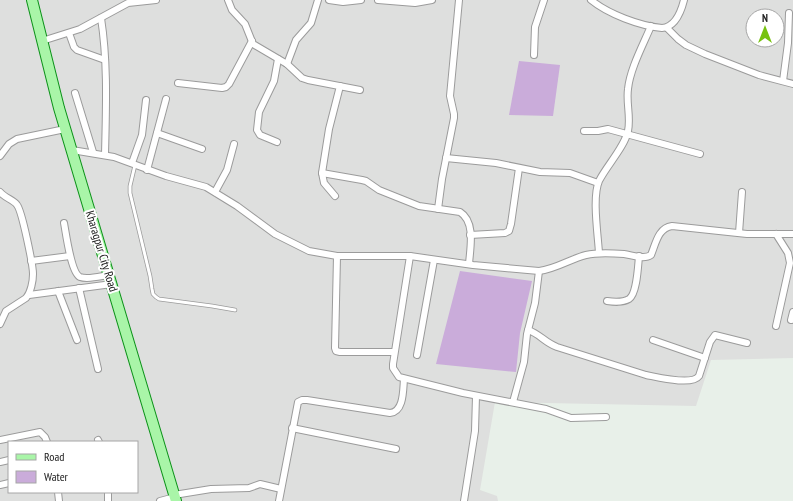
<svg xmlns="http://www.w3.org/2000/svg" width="793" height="501" font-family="'PT Sans Narrow',sans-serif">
	<rect width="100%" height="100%" fill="#e8f0e9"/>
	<path fill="#dedfde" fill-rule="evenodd" d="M0,0H793V358L711,360L696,406L495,402L480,490L497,496L498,501H0ZM753,16H777V40H753ZM9,442H137V492H9Z"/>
	<g fill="#caacda">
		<path d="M519,61L560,65L553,116L509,115Z"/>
		<path d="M460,271L532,281L520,333L516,372L436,364Z"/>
	</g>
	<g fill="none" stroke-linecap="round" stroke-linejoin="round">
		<defs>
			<path id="lane" d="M135,165L130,186V193L150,276L152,289L153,294L156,297L159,299L212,306L235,310"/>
			<g id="street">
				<path d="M228,0L232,10L245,24L253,44L287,64L302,78L308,80L360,90"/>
				<path d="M329,0L343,2L361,0"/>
				<path d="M378,0L415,3L432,0"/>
				<path d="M591,0C608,14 640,26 662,28C675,27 681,12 684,0"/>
				<path d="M101,18C108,63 106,109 105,155"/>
				<path d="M667,28L678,39L686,45L705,54L759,75L793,84"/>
				<path d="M69,33L74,47L77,50L105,60"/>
				<path d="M42,41L80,29L128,3L156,0"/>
				<path d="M534,55L535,27L544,0"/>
				<path d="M287,64L296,40L311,23L318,0"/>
				<path d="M783,81L788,43L789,13"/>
				<path d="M178,83L222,88L226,87L229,84L252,41"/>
				<path d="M75,93L93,152"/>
				<path d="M584,131H598L608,129L700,154"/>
				<path d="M157,133L202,149"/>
				<path d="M277,142L260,135L257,130L259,112L274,81L278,59"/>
				<path d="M72,150L114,157L166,176L206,187L237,206L275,234L309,251L337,256H410L473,265L539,271C556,269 570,259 586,255C598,252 612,253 624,254C632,255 644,260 651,255C656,243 658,228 672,226L747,234H793"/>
				<path d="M0,156L9,144L17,139L65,129"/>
				<path d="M446,158L496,163L540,172L570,173L598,183"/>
				<path d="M132,163L142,135L146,100"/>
				<path d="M147,170L166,99"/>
				<path d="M322,173L362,180L366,181L379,190L419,206L460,212C476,222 470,249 469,264"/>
				<path d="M0,192C5,198 14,200 17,205C22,211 33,265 33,274C33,281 31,292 26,298L6,311L0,324"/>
				<path d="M215,192L227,170L234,144"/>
				<path d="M335,196L324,183L322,173L329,129L340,86"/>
				<path d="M438,209L442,179L454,118V114L450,96L459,0"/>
				<path d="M64,223C66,233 71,273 80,277C88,280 101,276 109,275"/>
				<path d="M739,233L742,192"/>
				<path d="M470,235L505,233L509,231L511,224L519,168"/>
				<path d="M599,253C598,235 592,197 599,181C607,165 624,148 628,131C631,117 626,103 628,89C630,69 643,45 651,26"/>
				<path d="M337,256L335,348L336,351L340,352H394"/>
				<path d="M410,256L393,364V368L399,377L463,393L546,409L571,418L606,417"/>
				<path d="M31,261L70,256"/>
				<path d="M79,288L98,369"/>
				<path d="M58,291L77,340"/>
				<path d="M29,295L112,284"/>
				<path d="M607,301C614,302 622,303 629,299C637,294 638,266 639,256"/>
				<path d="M791,320L793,312"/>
				<path d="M776,326L790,263L788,253L776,234"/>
				<path d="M528,330C540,334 544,342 557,347L646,375C657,377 692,386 699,376L710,342L715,335L747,343"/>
				<path d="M653,340L705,358"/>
				<path d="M417,355L434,260"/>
				<path d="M513,402L524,362L527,334L535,303L539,271"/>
				<path d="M292,428L396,449"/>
				<path d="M0,440L40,432L45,437L47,442"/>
				<path d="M98,440L99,442"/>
				<path d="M0,462L9,460"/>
				<path d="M0,485L9,483"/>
				<path d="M58,492L59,501"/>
				<path d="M108,492V501"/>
				<path d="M174,495L211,489L249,488L260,484L281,489"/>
				<path d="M160,501L175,497"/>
				<path d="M279,501L298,402L302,400H307L390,413C404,412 403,390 404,379"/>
				<path d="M464,501L475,431L476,396"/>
			</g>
			<path id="primary" d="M32,0L59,108L176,501"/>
		</defs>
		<use href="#lane" stroke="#9b9b9b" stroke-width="4.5"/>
		<use href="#street" stroke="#9b9b9b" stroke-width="8"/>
		<use href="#primary" stroke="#0c9219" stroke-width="12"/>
		<use href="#lane" stroke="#fff" stroke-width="3"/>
		<use href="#street" stroke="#fff" stroke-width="6"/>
		<use href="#primary" stroke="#a9f5a8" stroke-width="10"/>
	</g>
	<g text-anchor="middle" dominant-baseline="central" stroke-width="4" stroke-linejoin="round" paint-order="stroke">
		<g font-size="12" fill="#212121" stroke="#fff">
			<text transform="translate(102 251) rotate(73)">Kharagpur City Road</text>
		</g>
	</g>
	<rect x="8" y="441" width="130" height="52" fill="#ffffff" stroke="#a6a6a6"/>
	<rect x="16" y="454" width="20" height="6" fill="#a9f5a8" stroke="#a6a6a6"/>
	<text x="44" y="461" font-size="12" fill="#212121">Road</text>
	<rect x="16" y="471" width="20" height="12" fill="#caacda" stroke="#a6a6a6"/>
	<text x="44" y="481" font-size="12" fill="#212121">Water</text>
	<g transform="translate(765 28)"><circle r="19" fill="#ffffff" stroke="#a6a6a6"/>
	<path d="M0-3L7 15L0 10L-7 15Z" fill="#76c210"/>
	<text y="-6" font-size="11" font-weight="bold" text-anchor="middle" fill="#212121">N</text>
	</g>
</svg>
